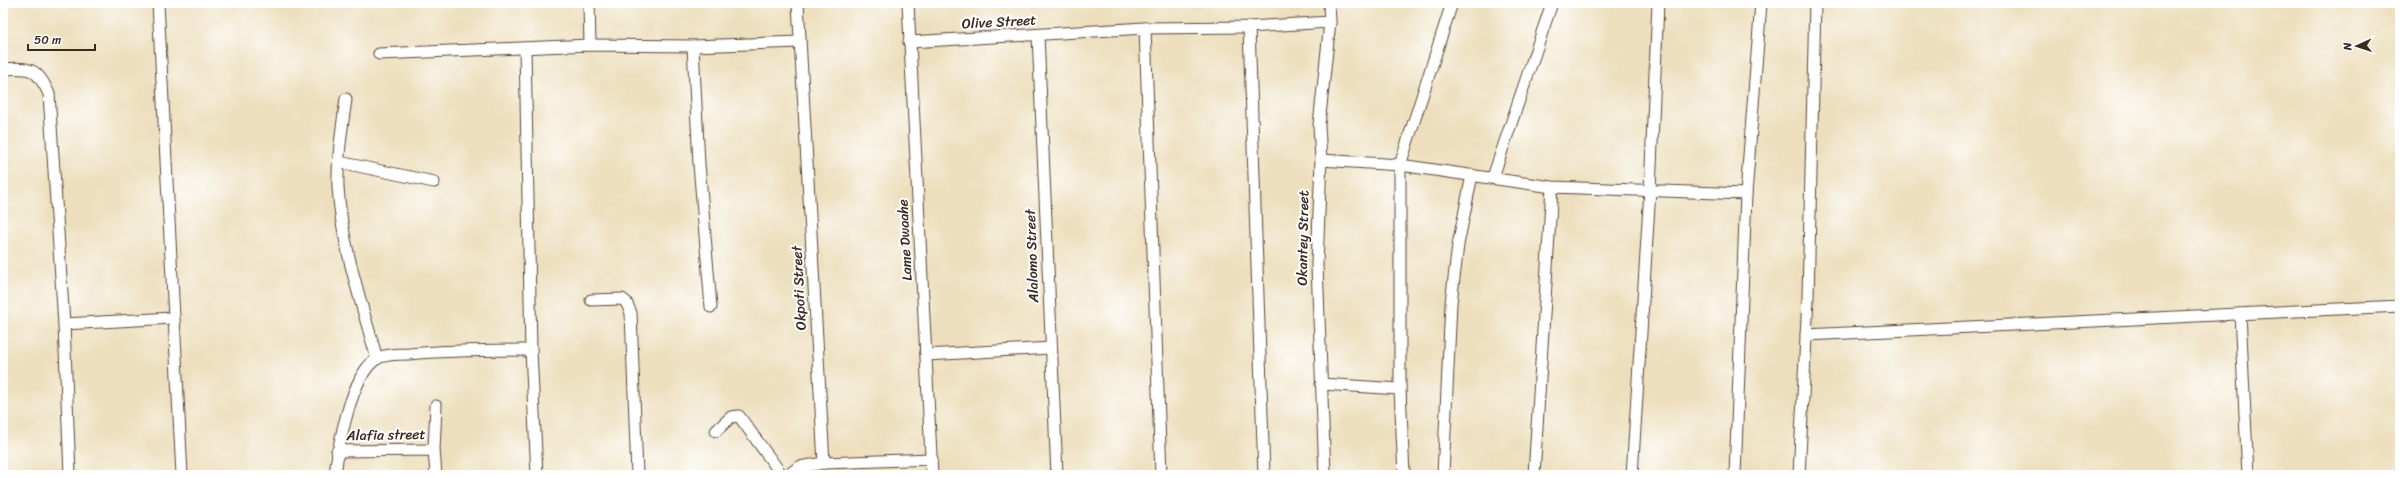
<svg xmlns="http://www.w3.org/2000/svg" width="2403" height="478" font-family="Sriracha,sans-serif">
	<rect width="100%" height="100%" fill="#fff"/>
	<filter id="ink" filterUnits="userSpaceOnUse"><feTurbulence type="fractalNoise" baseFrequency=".025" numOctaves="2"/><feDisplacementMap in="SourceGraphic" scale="8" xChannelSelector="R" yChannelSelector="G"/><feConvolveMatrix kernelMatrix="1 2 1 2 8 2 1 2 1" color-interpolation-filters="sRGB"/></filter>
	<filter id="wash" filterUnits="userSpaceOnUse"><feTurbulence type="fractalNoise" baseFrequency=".012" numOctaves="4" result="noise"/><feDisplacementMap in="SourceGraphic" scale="16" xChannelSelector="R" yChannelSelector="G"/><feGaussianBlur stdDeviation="0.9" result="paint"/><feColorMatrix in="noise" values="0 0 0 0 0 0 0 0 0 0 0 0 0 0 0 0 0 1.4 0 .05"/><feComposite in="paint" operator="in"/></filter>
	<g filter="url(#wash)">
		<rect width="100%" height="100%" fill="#eddfbd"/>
	</g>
	<g filter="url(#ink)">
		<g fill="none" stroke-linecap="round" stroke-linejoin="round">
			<defs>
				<g id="minor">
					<path d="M158,3L182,475"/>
					<path d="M589,3L590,45"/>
					<path d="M798,3L824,463L932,459"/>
					<path d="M908,3L932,475"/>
					<path d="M1249,27L1264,475"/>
					<path d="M1145,28L1161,475"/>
					<path d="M1038,35L1057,475"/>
					<path d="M909,42L1145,28L1249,27L1330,22"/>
					<path d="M693,46L699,164L711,307"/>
					<path d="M525,48L531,350L537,475"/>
					<path d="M379,54L590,45L693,46L800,42"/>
					<path d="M3,69C31,67 37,68 49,94L64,324L70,475"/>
					<path d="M346,99C342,128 337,158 338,187C341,242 362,305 377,359"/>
					<path d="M1321,160L1400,165L1552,187L1746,194"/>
					<path d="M339,162L434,182"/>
					<path d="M1493,177L1552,3"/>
					<path d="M591,300L622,299L626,302L631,313L637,475"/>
					<path d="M2240,314L2248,475"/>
					<path d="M64,324L173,318"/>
					<path d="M1806,335L2400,306"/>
					<path d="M926,355L1051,348"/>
					<path d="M1321,384L1400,389"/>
					<path d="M716,431L731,417L739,416L782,475"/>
					<path d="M434,450L436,406"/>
					<path d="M337,451L434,450L436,475"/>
					<path d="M335,475C338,447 351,376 376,359C384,354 400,354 409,354C450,350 490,350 531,350"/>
					<path d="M788,475L799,467L824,463"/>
					<path d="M1325,475L1317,265L1321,160L1319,125L1330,22L1329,3"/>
					<path d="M1404,475L1400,389V165L1452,3"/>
					<path d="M1443,475L1451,303L1458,245L1472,175"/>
					<path d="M1534,475L1552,187"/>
					<path d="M1632,475L1650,190L1658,3"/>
					<path d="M1735,475L1746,194L1761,3"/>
					<path d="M1799,475L1808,298L1815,3"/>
				</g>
			</defs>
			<use href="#minor" stroke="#564536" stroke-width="13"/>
			<use href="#minor" stroke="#fff" stroke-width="11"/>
		</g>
	</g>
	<g text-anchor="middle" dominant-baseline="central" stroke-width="4" stroke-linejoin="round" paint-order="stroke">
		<g font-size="14" fill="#3b2a1e" stroke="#fff">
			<text transform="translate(999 22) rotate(-3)">Olive Street</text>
			<text transform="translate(1303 238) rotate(-89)">Okantey Street</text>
			<text transform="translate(905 240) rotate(-93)">Lame Dwaahe</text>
			<text transform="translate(1032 256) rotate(-92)">Alalomo Street</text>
			<text transform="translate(799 288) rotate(-93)">Okpoti Street</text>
			<text transform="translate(386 435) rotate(-1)">Alafia street</text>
		</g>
	</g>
	<rect width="2403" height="478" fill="none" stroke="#fff" stroke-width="16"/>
	<g transform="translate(2357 46) rotate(267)" stroke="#ffffff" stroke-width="3" paint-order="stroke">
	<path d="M0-3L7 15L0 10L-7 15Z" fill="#3b2a1e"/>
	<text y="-6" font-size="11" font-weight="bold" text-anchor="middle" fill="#3b2a1e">N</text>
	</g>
	<path d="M28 44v6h67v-6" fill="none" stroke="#3b2a1e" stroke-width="2"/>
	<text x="34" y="44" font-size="12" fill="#3b2a1e" stroke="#ffffff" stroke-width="3" paint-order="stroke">50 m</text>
</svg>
